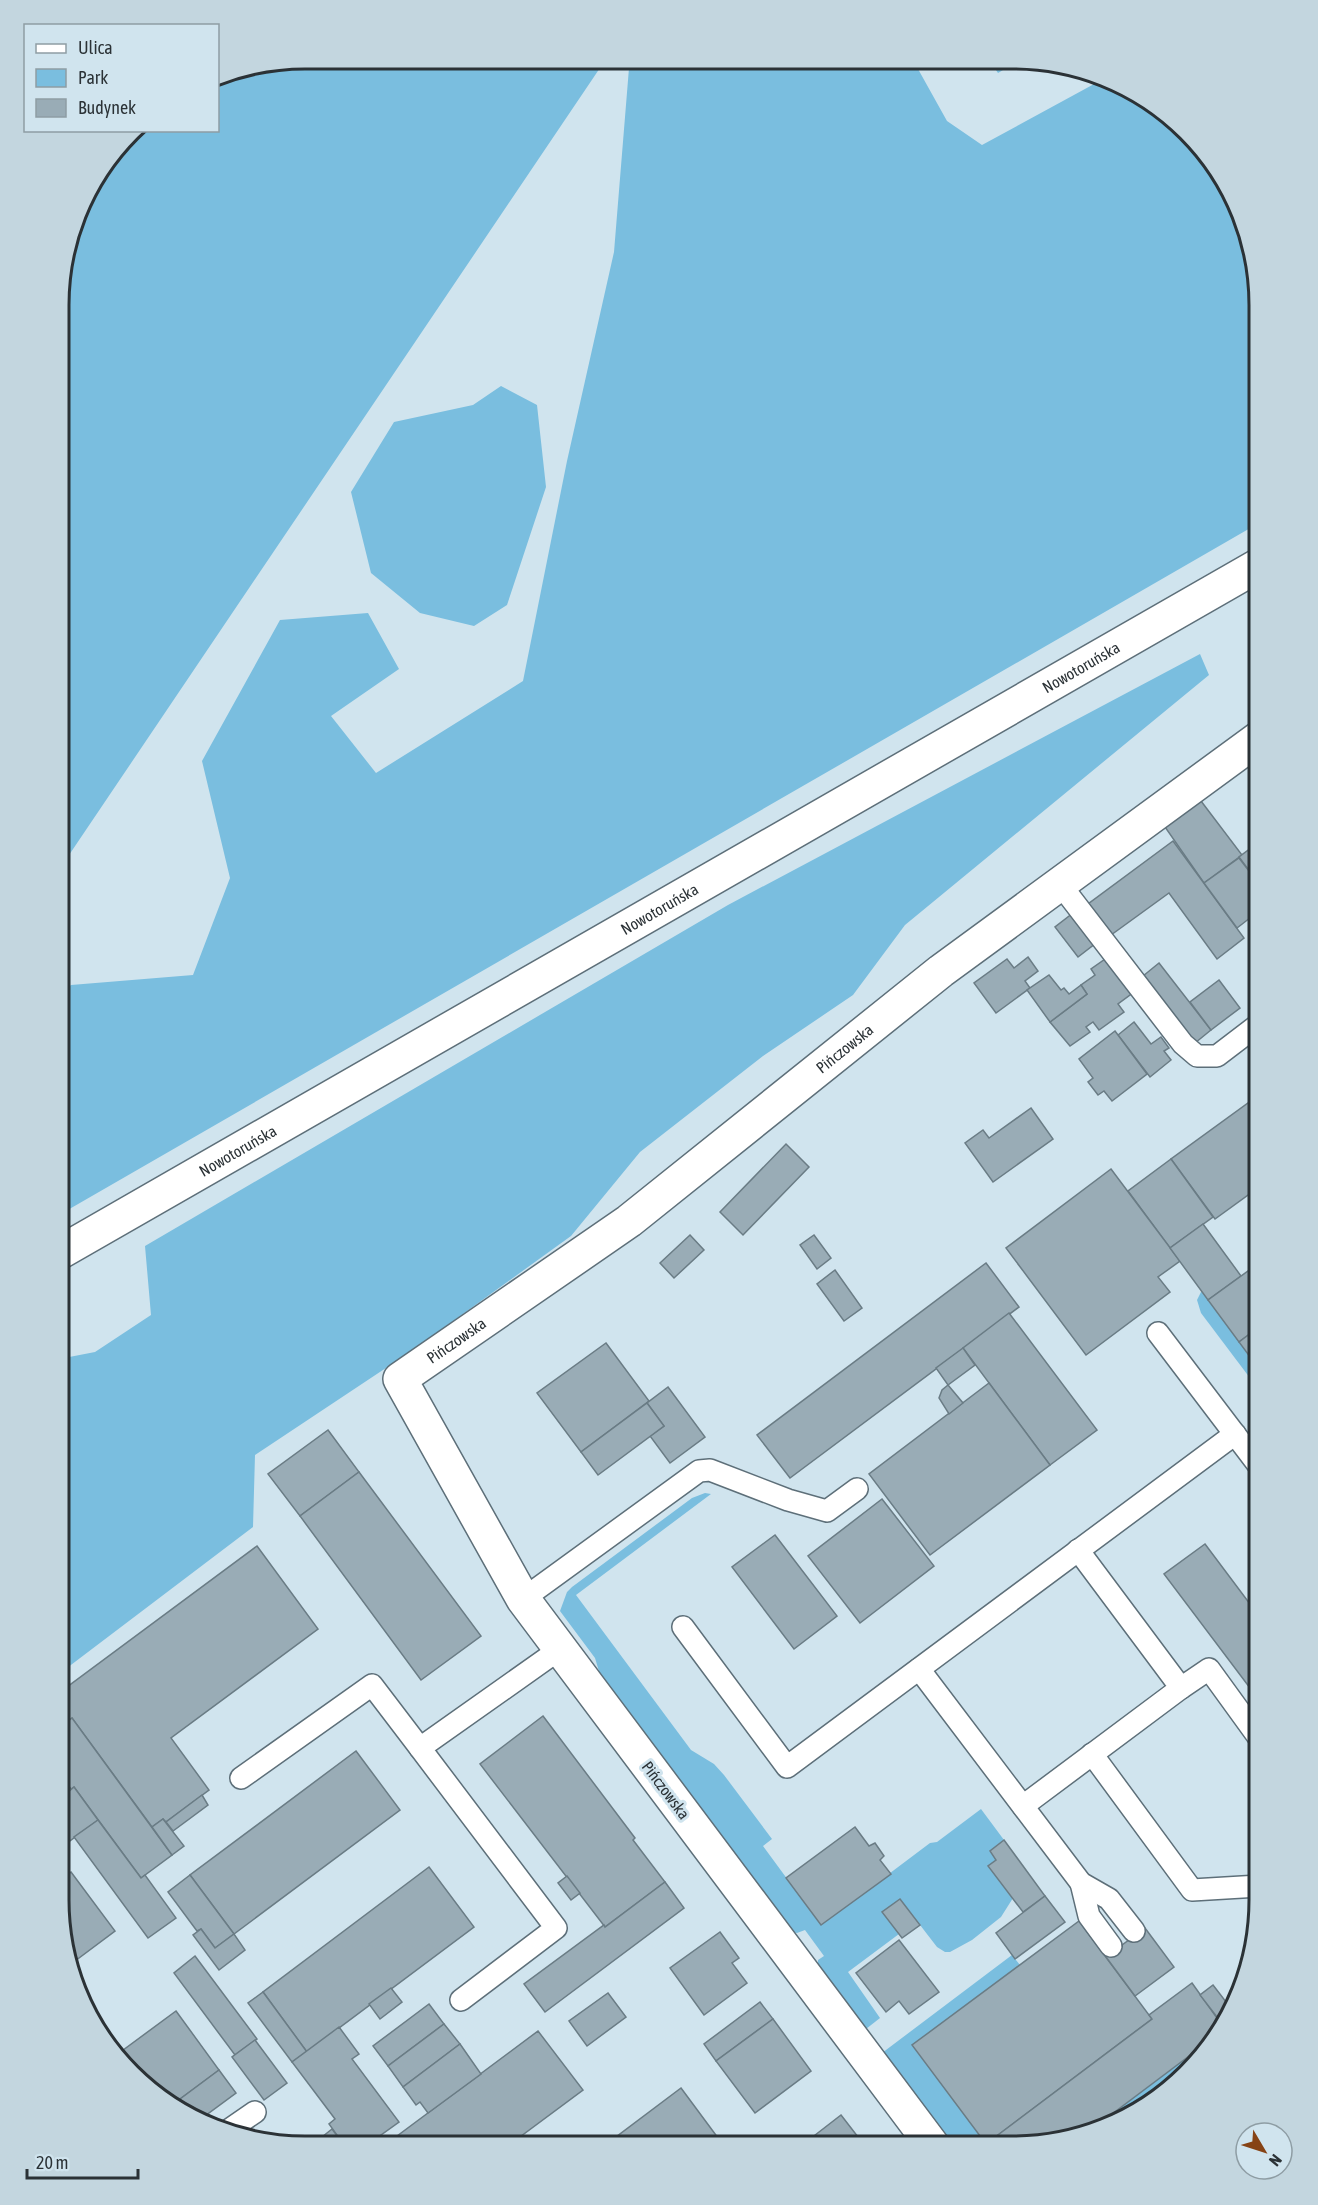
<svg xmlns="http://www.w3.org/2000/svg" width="1318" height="2205" font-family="'Asap Condensed',sans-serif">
	<rect width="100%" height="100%" fill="#d0e4ee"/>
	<g fill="#7abedf">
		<path d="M305,59H606L67,858L60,865L61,273L84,196L134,131L218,130V76Z"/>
		<path d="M636,59L913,60L947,121L982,145L1107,77L1163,110L1209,155L1241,211L1259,305V523L59,1215L60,995L71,985L193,975L230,878L202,761L280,620L368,613L399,669L331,716L376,773L523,681L567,461L614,252L629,68Z"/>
		<path d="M989,60L1018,61L998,73Z"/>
		<path d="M501,386L537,405L546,487L507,605L474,626L420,613L371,573L351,492L394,422L473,405Z"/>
		<path d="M1200,654L1209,675L905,925L853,995L763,1056L640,1152L571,1236L413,1350L255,1455L253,1527L59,1674V1359L95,1352L151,1315L145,1246L728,905Z"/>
		<path d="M1202,1290L1259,1369V1390L1201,1313L1197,1300Z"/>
		<path d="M705,1493L711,1494L576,1595L691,1750L714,1764L724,1775L772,1839L763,1846L821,1925L930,1843L937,1842L981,1809L1004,1840L990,1851L996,1860L1013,1898L1001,1917L972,1940L950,1952H945L937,1947L900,1899L883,1912L899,1934L848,1972L880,2018L866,2029L818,1965V1960L824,1956L805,1930L797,1933L792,1932L601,1678L595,1658L560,1611L567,1592L572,1587L692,1498Z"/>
		<path d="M1012,1955L1020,1965L912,2045L988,2146H952L882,2053Z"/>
		<path d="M1217,2035L1209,2050L1163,2095L1107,2128L1088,2132Z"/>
	</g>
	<g fill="#99acb6" stroke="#6a7c85" stroke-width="1.5">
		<path d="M1201,801L1242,855L1204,883L1165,827Z"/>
		<path d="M1173,841L1244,938L1217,959L1169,893L1111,935L1088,904Z"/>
		<path d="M1259,842V884L1239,857Z"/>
		<path d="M1239,858L1259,884V911L1237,928L1204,883Z"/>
		<path d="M1073,913L1096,943L1078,957L1055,927Z"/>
		<path d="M1028,957L1038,971L1025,981L1030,988L996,1013L974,983L1007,959L1014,968Z"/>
		<path d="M1108,957L1134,992L1118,1004L1124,1012L1099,1030L1093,1022L1086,1027L1090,1032L1070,1046L1050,1022L1087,994L1081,985L1095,975L1091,969Z"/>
		<path d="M1159,963L1211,1030L1195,1043L1143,976Z"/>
		<path d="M1049,975L1061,990L1064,988L1069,994L1081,985L1087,994L1050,1022L1027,990Z"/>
		<path d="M1219,980L1240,1008L1211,1030L1190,1002Z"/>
		<path d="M1134,1022L1151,1044L1161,1037L1169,1048L1164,1051L1171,1060L1150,1077L1118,1035Z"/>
		<path d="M1115,1031L1147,1074L1112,1101L1104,1091L1098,1095L1088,1082L1093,1078L1079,1059Z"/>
		<path d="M1259,1095V1187L1215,1219L1171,1159Z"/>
		<path d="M1031,1108L1053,1139L993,1182L965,1143L983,1130L989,1138Z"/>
		<path d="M786,1144L809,1167L743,1235L720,1212Z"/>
		<path d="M1171,1159L1213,1217L1170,1248L1128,1191Z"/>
		<path d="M1111,1169L1180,1261L1158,1277L1170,1292L1086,1355L1006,1248Z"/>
		<path d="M1203,1224L1241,1276L1208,1300L1170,1248Z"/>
		<path d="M690,1235L704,1250L674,1278L660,1263Z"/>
		<path d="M814,1235L831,1258L817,1269L800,1245Z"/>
		<path d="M986,1263L1019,1307L790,1478L757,1435Z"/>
		<path d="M1259,1263V1327L1239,1342L1208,1300Z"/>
		<path d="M835,1270L862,1308L844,1321L817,1284Z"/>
		<path d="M1009,1313L1097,1430L1050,1465L963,1348Z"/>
		<path d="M1259,1327V1369L1239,1342Z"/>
		<path d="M606,1343L649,1401L581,1452L537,1393Z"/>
		<path d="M963,1348L975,1365L948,1385L936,1368Z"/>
		<path d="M989,1383L1050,1465L930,1555L869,1474Z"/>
		<path d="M948,1385L963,1403L949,1414L939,1398L942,1390Z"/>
		<path d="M668,1387L705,1437L670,1463L650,1436L664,1426L647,1403Z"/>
		<path d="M647,1403L664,1426L598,1475L581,1452Z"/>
		<path d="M328,1430L359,1472L300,1516L268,1474Z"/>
		<path d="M359,1472L481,1636L421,1680L300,1516Z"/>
		<path d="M882,1499L934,1566L860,1623L808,1556Z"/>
		<path d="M775,1535L837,1616L794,1649L732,1567Z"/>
		<path d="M1205,1544L1259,1616V1688L1253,1692L1164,1574Z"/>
		<path d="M257,1546L318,1629L171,1738L209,1790L166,1822L163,1819L152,1827L72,1718L66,1723L59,1713V1693Z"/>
		<path d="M543,1716L635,1838L633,1840L665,1882L605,1927L480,1764Z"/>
		<path d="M72,1718L172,1855L141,1878L74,1787L71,1789L59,1773V1728Z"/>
		<path d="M356,1751L400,1810L234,1934L190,1875Z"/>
		<path d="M59,1780L68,1793L59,1800Z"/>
		<path d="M74,1787L98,1820L59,1849V1800Z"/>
		<path d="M202,1795L208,1805L173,1831L166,1822Z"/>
		<path d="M163,1819L184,1846L172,1855L152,1827Z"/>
		<path d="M98,1820L141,1878L145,1875L176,1918L148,1938L74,1837Z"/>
		<path d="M855,1827L869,1846L875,1843L884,1856L880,1860L891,1874L821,1925L786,1878Z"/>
		<path d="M1004,1840L1045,1896L1023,1912L988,1866L996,1860L990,1851Z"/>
		<path d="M429,1867L474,1927L307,2052L263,1992Z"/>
		<path d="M71,1872L115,1931L71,1964L58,1900L59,1881Z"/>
		<path d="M190,1875L234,1934L215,1948L201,1929L197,1931L168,1892Z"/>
		<path d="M567,1876L580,1893L571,1900L558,1883Z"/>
		<path d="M665,1882L684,1908L545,2012L524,1984L604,1925L605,1927Z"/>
		<path d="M1045,1896L1065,1922L1015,1959L996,1933Z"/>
		<path d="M900,1899L920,1925L902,1938L882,1912Z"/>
		<path d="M1079,1921L1152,2019L986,2144L912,2045Z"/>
		<path d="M1145,1928L1174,1967L1135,1996L1106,1957Z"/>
		<path d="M201,1929L215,1948L234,1934L245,1950L219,1970L193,1935Z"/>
		<path d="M720,1932L739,1958L732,1963L747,1983L704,2015L670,1968Z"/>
		<path d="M899,1940L939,1992L909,2014L899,2001L886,2012L856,1973Z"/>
		<path d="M195,1956L257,2039L235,2055L174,1973Z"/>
		<path d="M1192,1983L1222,2025L1217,2035L1088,2132L1013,2146H988L986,2144L1152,2019L1149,2015Z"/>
		<path d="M1213,1985L1230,2007L1217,2017L1200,1995Z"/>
		<path d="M391,1988L402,2002L380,2019L369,2004Z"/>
		<path d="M263,1992L307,2052L292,2062L248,2003Z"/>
		<path d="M608,1993L626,2017L587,2046L569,2021Z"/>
		<path d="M760,2002L773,2019L716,2061L704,2044Z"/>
		<path d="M429,2004L444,2024L388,2066L373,2046Z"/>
		<path d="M176,2011L219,2070L172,2105L155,2095L115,2056Z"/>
		<path d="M773,2019L811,2071L755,2113L716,2061Z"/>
		<path d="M444,2024L460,2044L403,2087L388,2066Z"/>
		<path d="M339,2027L359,2054L352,2059L399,2122L367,2145H344L329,2124L335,2119L292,2062Z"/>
		<path d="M538,2031L583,2090L509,2145H385Z"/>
		<path d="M255,2040L287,2083L264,2100L232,2057Z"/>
		<path d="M460,2044L481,2074L428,2113L420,2102L416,2105L403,2087Z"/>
		<path d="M219,2070L236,2093L198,2121L172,2105Z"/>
		<path d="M681,2088L724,2146L622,2145L616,2137Z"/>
		<path d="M841,2115L865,2146H801Z"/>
		<path d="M332,2129L344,2145H312Z"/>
	</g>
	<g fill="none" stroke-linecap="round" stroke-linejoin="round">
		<defs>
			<g id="service">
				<path d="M1060,884L1183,1044L1197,1056H1217L1259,1024"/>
				<path d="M1158,1333L1259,1466"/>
				<path d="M523,1599L699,1471L710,1470L788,1500L827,1511L857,1489"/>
				<path d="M683,1627L787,1767L1235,1434"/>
				<path d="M919,1669L1081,1883L1109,1899L1134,1931"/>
				<path d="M1181,1688L1209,1669L1259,1738"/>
				<path d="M1092,1754L1192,1890L1259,1886"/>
				<path d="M241,1778L372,1685L420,1748"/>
				<path d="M1023,1806L1181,1688L1078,1550"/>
				<path d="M1081,1883L1089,1916L1111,1946"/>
				<path d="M461,2000L556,1928L420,1748L560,1649"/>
				<path d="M226,2132L255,2112"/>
			</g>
			<g id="minor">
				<path id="s1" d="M933,2146L523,1599L400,1379L629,1221L941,971L1259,738"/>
			</g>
			<g id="secondary">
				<path id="s2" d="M59,1253L1259,565"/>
			</g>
		</defs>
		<use href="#service" stroke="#5d6f79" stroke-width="24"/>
		<use href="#minor" stroke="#5d6f79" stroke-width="36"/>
		<use href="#secondary" stroke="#5d6f79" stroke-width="36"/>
		<use href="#service" stroke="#fff" stroke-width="21"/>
		<use href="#minor" stroke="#fff" stroke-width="33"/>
		<use href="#secondary" stroke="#fff" stroke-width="33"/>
	</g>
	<g text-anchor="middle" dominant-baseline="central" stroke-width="6" stroke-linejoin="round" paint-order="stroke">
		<g font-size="16" fill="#2b3236" stroke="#d0e4ee">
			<text stroke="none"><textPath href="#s2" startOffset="1178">Nowotoruńska</textPath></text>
			<text stroke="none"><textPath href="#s2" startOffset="692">Nowotoruńska</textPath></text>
			<text stroke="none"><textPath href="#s1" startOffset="1490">Pińczowska</textPath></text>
			<text stroke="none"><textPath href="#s2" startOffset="206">Nowotoruńska</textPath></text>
			<text stroke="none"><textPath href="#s1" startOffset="1004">Pińczowska</textPath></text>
			<text transform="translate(666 1790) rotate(53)">Pińczowska</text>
		</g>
	</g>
	<path d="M0 0H1318V2205H0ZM305 69H1013A236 236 0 0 1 1249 305V1900A236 236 0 0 1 1013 2136H305A236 236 0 0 1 69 1900V305A236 236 0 0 1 305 69Z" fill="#c3d6df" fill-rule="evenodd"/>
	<path fill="none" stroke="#2b3236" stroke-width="3" d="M305 69H1013A236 236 0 0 1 1249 305V1900A236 236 0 0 1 1013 2136H305A236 236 0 0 1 69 1900V305A236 236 0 0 1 305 69Z"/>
	<rect x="24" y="24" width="195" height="108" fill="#d0e4ee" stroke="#8e9da4" stroke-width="1.5"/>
	<rect x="36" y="44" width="30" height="9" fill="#ffffff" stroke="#8e9da4" stroke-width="1.5"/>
	<text x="78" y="54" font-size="18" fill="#2b3236">Ulica</text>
	<rect x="36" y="69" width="30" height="18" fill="#7abedf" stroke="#8e9da4" stroke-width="1.5"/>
	<text x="78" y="84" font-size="18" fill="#2b3236">Park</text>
	<rect x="36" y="99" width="30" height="18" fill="#99acb6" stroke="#8e9da4" stroke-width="1.5"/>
	<text x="78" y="114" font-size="18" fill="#2b3236">Budynek</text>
	<g transform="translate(1264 2151) rotate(129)"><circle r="28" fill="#d0e4ee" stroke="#8e9da4" stroke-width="1.5"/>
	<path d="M0-4.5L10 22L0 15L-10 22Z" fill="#864315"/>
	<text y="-9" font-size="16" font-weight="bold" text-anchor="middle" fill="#2b3236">N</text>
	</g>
	<path d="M27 2169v9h111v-9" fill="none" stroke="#2b3236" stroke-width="3"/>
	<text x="36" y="2169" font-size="18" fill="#2b3236" stroke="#d0e4ee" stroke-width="4.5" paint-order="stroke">20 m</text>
</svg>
